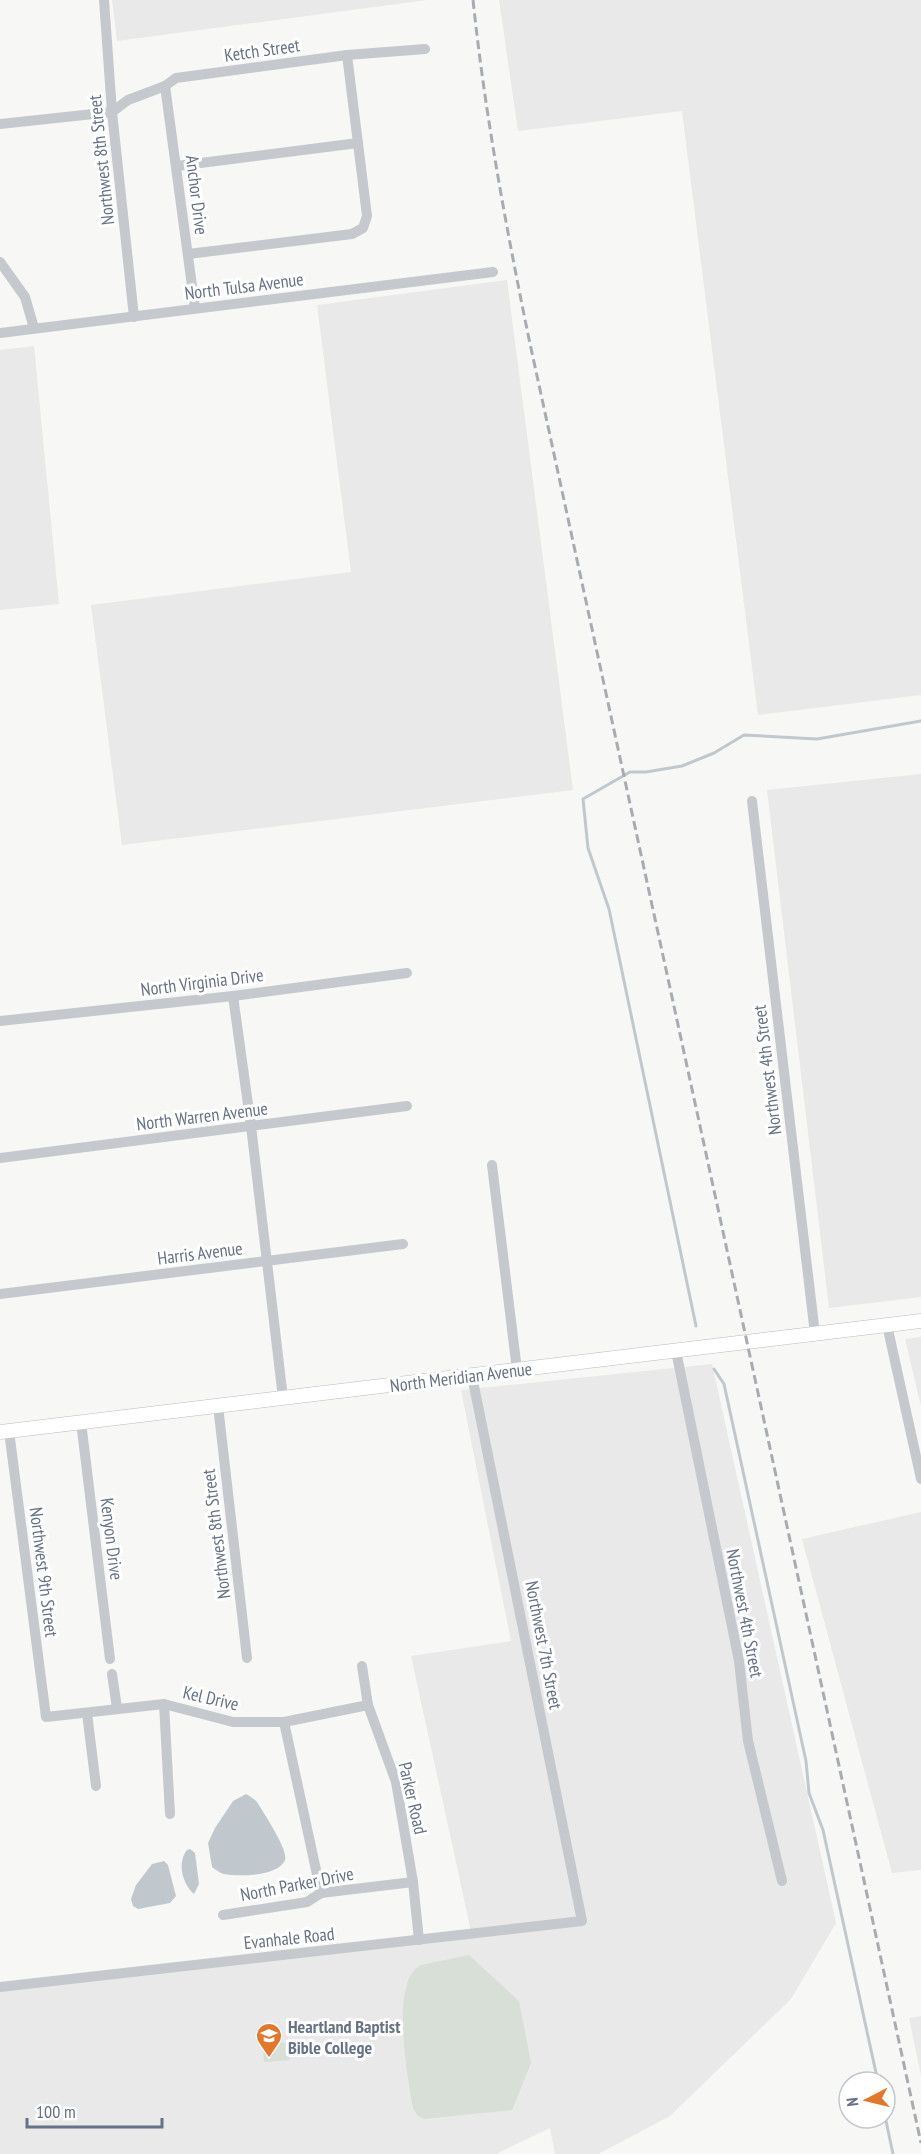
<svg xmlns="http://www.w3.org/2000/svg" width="921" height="2154" font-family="'PT Sans Narrow',sans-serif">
	<rect width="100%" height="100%" fill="#f7f8f5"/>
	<g fill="#e8e9e8">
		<path d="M112,0H427L117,41Z"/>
		<path d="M499,0H921V695L758,715L682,111L518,131Z"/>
		<path d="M507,280L573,790L122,845L91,605L351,572L317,305Z"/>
		<path d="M34,346L59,604L0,610V350Z"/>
		<path d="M921,774V1297L829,1308L767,790Z"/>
		<path d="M921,1337V1406L905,1339Z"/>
		<path d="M712,1364L836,1923L791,1999L670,2116L598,2154H555L550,2128L496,2154H0V1991L471,1931L411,1656L511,1641L461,1390Z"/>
		<path d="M921,1512V1870L892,1873L802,1539Z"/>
		<path d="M921,2016V2075L909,2018Z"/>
	</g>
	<g fill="#d8dfd6">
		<path d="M469,1955L519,2001L531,2063L512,2110L424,2119L417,2115L413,2108C408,2078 389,1981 421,1965Z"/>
		<path d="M288,2042L290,2060L264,2062L263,2045Z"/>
	</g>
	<g fill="#c0c8ce">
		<path d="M246,1794C250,1796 254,1799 257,1802C263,1812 289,1851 285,1860C279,1876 240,1877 224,1874C220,1873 216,1870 212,1867L208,1843L215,1828L233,1801Z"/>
		<path d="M190,1849L195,1853L199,1884L194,1894C182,1884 177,1862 187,1850Z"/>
		<path d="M164,1861L168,1865L176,1896L170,1903L138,1909L133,1906L131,1899L136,1885L152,1864Z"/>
	</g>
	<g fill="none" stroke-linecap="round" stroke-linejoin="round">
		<g stroke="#c0c8ce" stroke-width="3">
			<path d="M696,1326L609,909L588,848L583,799L630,772H646L682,766L714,753L744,735L817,739L921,721"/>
			<path d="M714,1369L724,1384L806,1761L809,1793L823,1830L878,2082"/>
			<path d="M885,2116L893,2154"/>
		</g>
		<defs>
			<path id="major" d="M0,1432L921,1321"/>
		</defs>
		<use href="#major" stroke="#b8bbc0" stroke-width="15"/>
		<g stroke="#c5c8cc" stroke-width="10">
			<path d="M104,0L112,112L134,317"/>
			<path d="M165,86L195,308"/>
			<path d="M0,124L112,112L128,100L165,86L176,78L347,55L425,49"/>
			<path d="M177,166L358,143"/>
			<path d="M188,254L352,234L363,228L367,216L347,55"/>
			<path d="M0,262L25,297L34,328"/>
			<path d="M0,333L493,272"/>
			<path d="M752,801L815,1334"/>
			<path d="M233,996L251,1126L283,1398"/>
			<path d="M0,1021L233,996L407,973"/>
			<path d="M0,1158L407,1106"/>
			<path d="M492,1165L517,1370"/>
			<path d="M0,1294L403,1244"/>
			<path d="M887,1325L921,1479"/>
			<path d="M676,1351L739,1661L748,1741L782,1881"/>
			<path d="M218,1406L247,1658"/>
			<path d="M81,1422L110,1659"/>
			<path d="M9,1431L46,1717L164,1704L233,1722H284L368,1705"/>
			<path d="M362,1666L368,1705L396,1782L413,1882L419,1940"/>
			<path d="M112,1674L117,1708"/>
			<path d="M164,1704L170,1814"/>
			<path d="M87,1713L96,1786"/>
			<path d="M284,1722L321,1893"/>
			<path d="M223,1915L307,1902L321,1893L413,1882"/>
			<path d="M0,1987L582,1921L472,1376"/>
		</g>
		<use href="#major" stroke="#fff" stroke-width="14"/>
		<path stroke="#a8abb2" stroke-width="3" stroke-dasharray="9 4.5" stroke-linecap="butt" d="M473,0C485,114 506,227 529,339L921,2143"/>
	</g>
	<defs>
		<symbol id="university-pin" viewBox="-11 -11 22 30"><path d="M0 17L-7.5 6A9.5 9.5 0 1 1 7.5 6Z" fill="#e3772a" stroke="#fff"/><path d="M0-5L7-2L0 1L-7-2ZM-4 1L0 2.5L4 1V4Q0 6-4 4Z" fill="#fff"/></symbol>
	</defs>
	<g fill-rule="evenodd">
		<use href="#university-pin" x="254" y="2021" width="30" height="40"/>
	</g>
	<g text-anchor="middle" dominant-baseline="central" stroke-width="6" stroke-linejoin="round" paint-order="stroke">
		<g font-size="18" fill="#677286" stroke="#fff">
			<text transform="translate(262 50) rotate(-8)">Ketch Street</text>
			<text transform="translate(101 160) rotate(-96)">Northwest 8th Street</text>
			<text transform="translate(197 195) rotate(83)">Anchor Drive</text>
			<text transform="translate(244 286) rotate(-7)">North Tulsa Avenue</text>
			<text transform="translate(202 982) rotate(-7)">North Virginia Drive</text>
			<text transform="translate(767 1070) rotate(-97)">Northwest 4th Street</text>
			<text transform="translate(202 1116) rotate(-7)">North Warren Avenue</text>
			<text transform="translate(200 1253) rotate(-7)">Harris Avenue</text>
			<text transform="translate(461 1377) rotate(-7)">North Meridian Avenue</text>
			<text transform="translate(216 1534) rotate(-97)">Northwest 8th Street</text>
			<text transform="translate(112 1539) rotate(83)">Kenyon Drive</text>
			<text transform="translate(44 1572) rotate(83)">Northwest 9th Street</text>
			<text transform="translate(745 1613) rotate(79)">Northwest 4th Street</text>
			<text transform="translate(544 1645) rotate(79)">Northwest 7th Street</text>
			<text transform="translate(211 1698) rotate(13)">Kel Drive</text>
			<text transform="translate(413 1798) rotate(77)">Parker Road</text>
			<text transform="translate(297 1884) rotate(-11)">North Parker Drive</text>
			<text transform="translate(289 1938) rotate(-6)">Evanhale Road</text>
		</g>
		<g font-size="18" font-weight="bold" fill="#677286" stroke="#fff" text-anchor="start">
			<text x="288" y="2026">Heartland Baptist<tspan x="288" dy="21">Bible College</tspan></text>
		</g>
	</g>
	<g transform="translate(867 2100) rotate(263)"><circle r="28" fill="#ffffff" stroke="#c2c7cf" stroke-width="1.5"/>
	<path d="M0-4.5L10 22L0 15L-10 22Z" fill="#e3772a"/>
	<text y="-9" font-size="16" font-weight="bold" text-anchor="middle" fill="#677286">N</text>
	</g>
	<path d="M27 2118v9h135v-9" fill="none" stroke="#677286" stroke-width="3"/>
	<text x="36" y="2118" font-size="18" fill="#677286" stroke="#ffffff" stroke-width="4.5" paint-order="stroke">100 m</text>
</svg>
